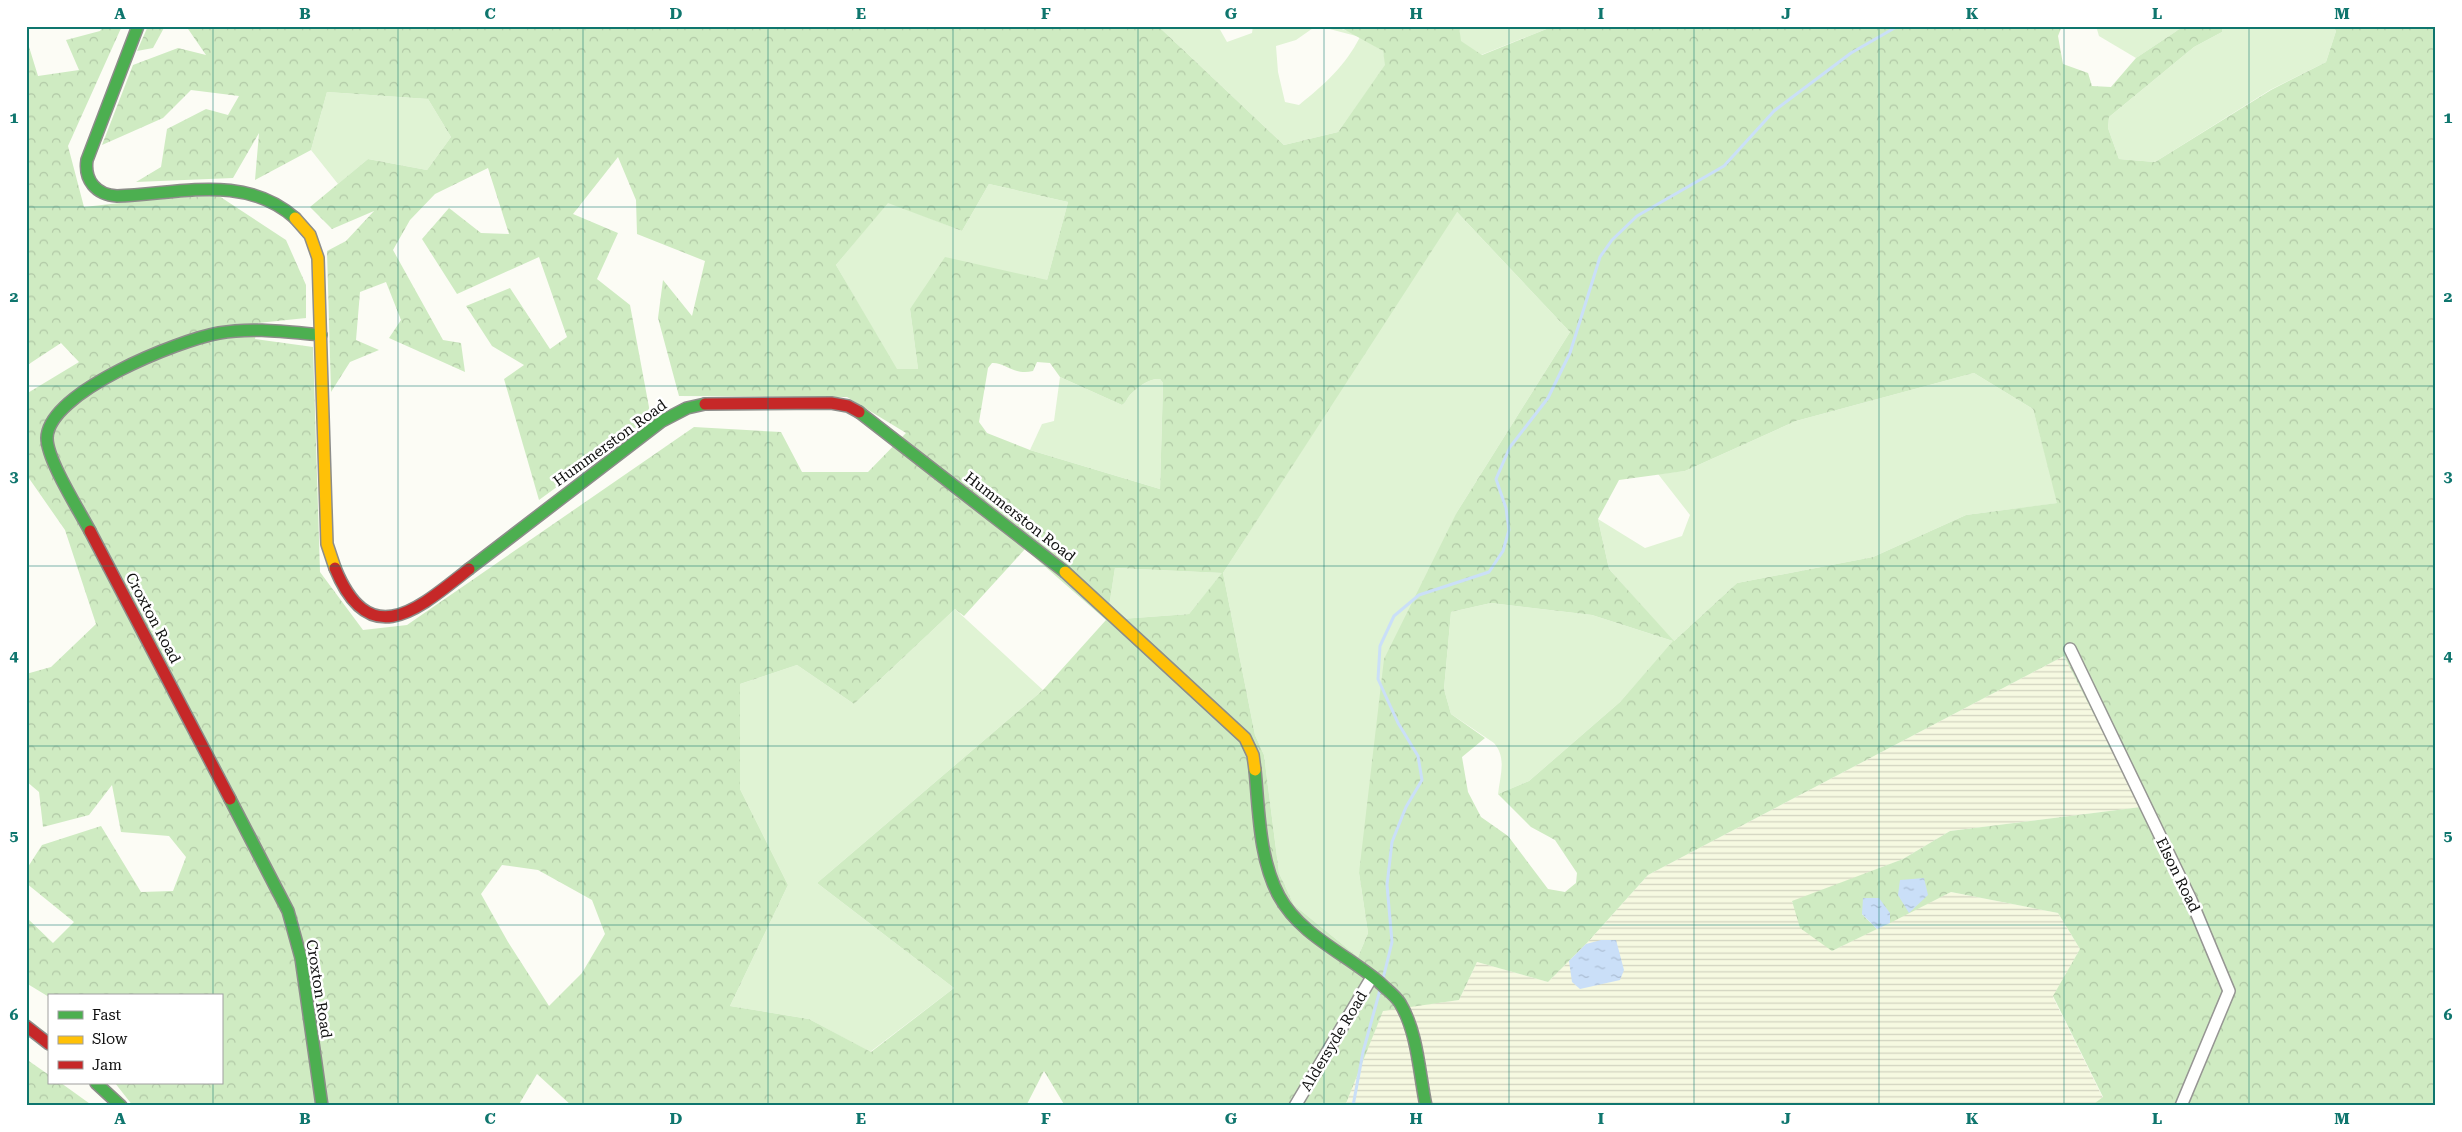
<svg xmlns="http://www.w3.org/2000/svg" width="2462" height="1132" font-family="'Roboto Serif',serif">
	<defs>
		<pattern id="farmland-rules" width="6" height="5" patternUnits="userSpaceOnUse" patternTransform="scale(1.25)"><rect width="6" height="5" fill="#f6f9e1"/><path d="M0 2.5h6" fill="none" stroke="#d2d4c0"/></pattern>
		<pattern id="forest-crowns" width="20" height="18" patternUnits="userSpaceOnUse" patternTransform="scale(1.25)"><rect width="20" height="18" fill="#cfebc2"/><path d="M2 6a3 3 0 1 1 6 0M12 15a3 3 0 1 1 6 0" fill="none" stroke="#b1c8a6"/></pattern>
		<pattern id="water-ripples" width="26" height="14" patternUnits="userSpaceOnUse" patternTransform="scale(1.25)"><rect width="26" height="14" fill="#cadff8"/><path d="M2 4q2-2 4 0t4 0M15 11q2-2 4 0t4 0" fill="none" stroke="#acbed4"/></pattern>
	</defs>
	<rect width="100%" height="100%" fill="#fcfcf5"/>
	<path fill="url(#farmland-rules)" d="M2064,656L2142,807L1950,831L1903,859L1792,902L1832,951L1951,892L2058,913L2080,949L2053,997L2103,1098L2091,1106H1345L1383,1010L1459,1000L1477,962L1548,982L1586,944L1648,875Z"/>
	<g fill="#e0f3d4">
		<path d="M1158,26H1218L1227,42L1252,33L1253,26H1316L1296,40L1276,46L1278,72L1285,102L1299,105C1325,84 1345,66 1360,37L1318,26C1347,26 1358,36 1383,51L1386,65L1338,132L1284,145Z"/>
		<path d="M1459,26H1554L1481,55L1460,41Z"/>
		<path d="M2096,26H2184L2136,58L2099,36Z"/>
		<path d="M2223,26H2334L2336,31L2326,62L2270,90L2155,162L2119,159L2108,128L2109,117L2194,47L2222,32Z"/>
		<path d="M327,92L428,99L451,137L427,170L368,159L338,184L311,150Z"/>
		<path d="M989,184L1068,202L1047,280L910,309L918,369H896L836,265L888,202L962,231Z"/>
		<path d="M1456,211L1570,332L1457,512L1359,873L1368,933L1358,957L1294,905L1279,873L1264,755L1255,735L1223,573L1189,614L1107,620L1115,568L1223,573Z"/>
		<path d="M1974,373L2033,409L2058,503L1966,515L1873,557L1737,583L1674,641L1620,702L1529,781L1498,794C1500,776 1507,758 1494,743L1451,714L1444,689L1451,612L1491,603L1592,615L1673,641L1609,569L1598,519L1645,548L1682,536L1690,515L1658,474L1685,471L1796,421Z"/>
		<path d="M1060,377L1122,405C1127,402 1127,397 1132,393C1139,386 1150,378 1160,379L1163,383L1160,489L1030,450L1042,424L1054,421Z"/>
		<path d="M955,609L1043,690L817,883L954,988L870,1052L809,1019L730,1006L788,885L740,789V684L797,665L854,704Z"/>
	</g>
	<g fill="url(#forest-crowns)" fill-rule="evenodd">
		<path d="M104,26H122L68,146L84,207L164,198L219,196L286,240L306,285V318L258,323L255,339L313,347L320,572L363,630L407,625L694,427L781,432L802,472H868L906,433L847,397L679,396L658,318L663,280L692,316L705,261L637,234L636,200L618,157L573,214L618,233L597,279L630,305L651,418L539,500L504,379L524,365L492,346L466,306L510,288L550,349L567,337L539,257L457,294L422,239L449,208L481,233L509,234L488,168L435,194L410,220L393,250L443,340L461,343L465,372L389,338L401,320L386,282L360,292L356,340L379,350L350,362L331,392L327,251L346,241L374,211L332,229L310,207L368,159L427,170L451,137L428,99L327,92L311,150L255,180L259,133L233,178L136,182L161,167L167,129L206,109L228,115L239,96L191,90L163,118L102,145L133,65L178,48L206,55L186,26H1158L1284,145L1338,132L1385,65L1383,51L1338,26H1459L1461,41L1482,55L1554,26H2062L2058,36L2063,64L2088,73L2092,86L2111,87L2136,58L2184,26H2223L2222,32L2194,47L2109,117L2108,128L2119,159L2155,162L2271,90L2326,62L2336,31L2334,26H2436V1106H2091L2103,1097L2053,996L2080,949L2058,913L1951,892L1890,923V913L1862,914L1877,929L1832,951L1800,928L1792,901L1903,859L1950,831L2141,807L2064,656L1648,875L1586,944L1548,982L1477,962L1459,1000L1383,1011L1345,1106H1065L1044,1071L1026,1106H572L537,1074L518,1106H133L115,1083H221V996L49,997L26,983V917L53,943L74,922L26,883V870L42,845L101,826L141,892L173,891L186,857L169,836L121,832L112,785L89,815L43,827L39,792L26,781V674L51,667L96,624L65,530L26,474V394L79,362L61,343L26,366V37L38,76L79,70L66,40L100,31ZM989,184L1068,202L1047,280L945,257L910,309L918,369H897L836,265L888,203L962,231ZM1457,212L1570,332L1457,512L1384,659L1359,873L1368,933L1358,957L1294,905L1279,873L1264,755L1255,735L1223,573ZM1037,362L1050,363L1060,377L1122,405C1127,402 1127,397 1132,393C1139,386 1150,378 1160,379L1163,383L1160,489L1030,450L987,433L979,422L988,368L992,363C1005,362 1014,376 1033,371ZM1974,373L2033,409L2057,503L1966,515L1873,557L1737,583L1674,641L1609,569L1598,519L1619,480L1685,471L1796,421ZM1025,549L1106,620L1043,690L817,883L954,988L871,1052L809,1019L730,1006L788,885L740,789V684L797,665L854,704L955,609L964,616ZM1115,568L1222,573L1189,614L1107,620ZM1491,603L1592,615L1673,641L1620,702L1529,781L1498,794L1531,827L1555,840L1577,873L1576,883L1565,892L1548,889L1508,836L1481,817L1468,792L1462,757L1485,738L1451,714L1444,689L1451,612ZM502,865L538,870L592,900L605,934L582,973L549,1006L508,942L481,894Z"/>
		<path d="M148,26H165L153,48L137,51Z"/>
		<path d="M26,1059L49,1075V1083H61L93,1106H26Z"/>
	</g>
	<g fill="url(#water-ripples)">
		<path d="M1924,878L1928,895L1909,913L1898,895L1900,880Z"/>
		<path d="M1863,898H1879L1890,913V923L1877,929L1862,914Z"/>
		<path d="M1601,940H1616L1624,970L1620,980L1580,989L1572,982L1569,961L1586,944Z"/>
	</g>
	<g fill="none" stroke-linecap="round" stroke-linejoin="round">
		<g stroke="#cadff8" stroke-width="3">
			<path d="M1383,979L1392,942L1387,885L1392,842L1406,807L1422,780L1418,756L1398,723L1378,679L1380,646L1394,616L1419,595L1489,572L1503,551L1509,530L1506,508L1496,479L1510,447L1548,398L1570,353L1600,257L1612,240L1637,216L1724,166L1774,111L1851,53L1898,26"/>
			<path d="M1353,1106L1363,1052L1380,990"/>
		</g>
		<defs>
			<g id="street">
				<path d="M2070,649L2191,900L2229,991L2181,1106"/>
				<path d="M1295,1106L1372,977"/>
			</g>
			<g id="fast">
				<path d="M138,26L87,160C84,180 96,195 117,196C179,194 244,173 295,218"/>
				<path d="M859,412L1065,572"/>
				<path d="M90,531C79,510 47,460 47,438C48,392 179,340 219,333C252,327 287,332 321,335"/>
				<path d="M469,569L662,421L687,408L705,404"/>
				<path d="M1255,770C1259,811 1259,859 1279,896C1300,935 1346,954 1379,982C1386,989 1395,995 1400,1003C1418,1033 1419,1073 1426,1106"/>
				<path d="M230,799L288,911L301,958L322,1106"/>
				<path d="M96,1083L121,1106"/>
			</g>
			<g id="slow">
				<path d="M295,218L310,235L318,258L327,544L335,568"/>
				<path d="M1065,572L1245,738L1253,755L1255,770"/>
			</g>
			<g id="jam">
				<path d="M705,404L831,403L848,406L859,412"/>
				<path d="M90,531L230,799"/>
				<path d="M335,568C370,654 419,608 469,569"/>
				<path d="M26,1026L49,1044"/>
			</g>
		</defs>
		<use href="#street" stroke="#969693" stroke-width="14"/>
		<use href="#fast" stroke="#8d8d8a" stroke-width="14"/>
		<use href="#slow" stroke="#8d8d8a" stroke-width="14"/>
		<use href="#jam" stroke="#8d8d8a" stroke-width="14"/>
		<use href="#street" stroke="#fffffe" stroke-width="11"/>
		<use href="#fast" stroke="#4caf50" stroke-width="11"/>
		<use href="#slow" stroke="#ffc107" stroke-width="11"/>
		<use href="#jam" stroke="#c62828" stroke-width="11"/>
	</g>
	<path fill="none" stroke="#0f766e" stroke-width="1" stroke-opacity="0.55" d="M213,26V996M398,26V1106M583,26V1106M768,26V1106M953,26V1106M1138,26V1106M1324,26V1106M1509,26V1106M1694,26V1106M1879,26V1106M2064,26V1106M2249,26V1106M26,207H2436M26,386H2436M26,566H2436M26,746H2436M26,925H2436M213,1083V1106"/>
	<g text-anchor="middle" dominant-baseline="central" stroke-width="5" stroke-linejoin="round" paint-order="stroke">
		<g font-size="15" fill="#101010" stroke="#fff">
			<text transform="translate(610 443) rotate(-36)">Hummerston Road</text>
			<text transform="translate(1020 517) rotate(38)">Hummerston Road</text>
			<text transform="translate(153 618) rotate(62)">Croxton Road</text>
			<text transform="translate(2178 875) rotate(64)">Elson Road</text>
			<text transform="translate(319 989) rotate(81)">Croxton Road</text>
			<text transform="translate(1334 1041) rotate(-59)">Aldersyde Road</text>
		</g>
	</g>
	<rect width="2462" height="1132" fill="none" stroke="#ffffff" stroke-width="55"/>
	<rect x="48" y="994" width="175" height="90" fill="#ffffff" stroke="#9f9f9f"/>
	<rect x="58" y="1011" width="25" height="8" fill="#4caf50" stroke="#9f9f9f"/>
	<text x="92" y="1020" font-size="15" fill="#101010">Fast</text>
	<rect x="58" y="1036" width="25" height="8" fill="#ffc107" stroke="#9f9f9f"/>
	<text x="92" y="1044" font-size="15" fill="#101010">Slow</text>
	<rect x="58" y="1061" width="25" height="8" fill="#c62828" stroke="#9f9f9f"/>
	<text x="92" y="1070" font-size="15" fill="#101010">Jam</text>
	<rect x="28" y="28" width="2406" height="1076" fill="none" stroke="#0f766e" stroke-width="2"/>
	<g font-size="16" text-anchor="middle" font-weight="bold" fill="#0f766e">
		<text x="120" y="19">A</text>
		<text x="305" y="19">B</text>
		<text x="490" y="19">C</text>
		<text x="676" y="19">D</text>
		<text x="861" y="19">E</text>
		<text x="1046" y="19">F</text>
		<text x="1231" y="19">G</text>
		<text x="1416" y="19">H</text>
		<text x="1601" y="19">I</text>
		<text x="1786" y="19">J</text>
		<text x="1972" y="19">K</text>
		<text x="2157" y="19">L</text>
		<text x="2342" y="19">M</text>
		<text x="14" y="123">1</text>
		<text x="2448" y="123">1</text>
		<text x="14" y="302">2</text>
		<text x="2448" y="302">2</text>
		<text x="14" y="482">3</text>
		<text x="2448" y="482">3</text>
		<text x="14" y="661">4</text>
		<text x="2448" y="661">4</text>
		<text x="14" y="841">5</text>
		<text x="2448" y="841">5</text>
		<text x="14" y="1020">6</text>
		<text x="2448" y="1020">6</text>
		<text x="120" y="1124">A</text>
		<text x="305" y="1124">B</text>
		<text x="490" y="1124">C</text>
		<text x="676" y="1124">D</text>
		<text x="861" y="1124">E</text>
		<text x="1046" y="1124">F</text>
		<text x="1231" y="1124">G</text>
		<text x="1416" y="1124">H</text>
		<text x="1601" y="1124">I</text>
		<text x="1786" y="1124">J</text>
		<text x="1972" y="1124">K</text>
		<text x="2157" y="1124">L</text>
		<text x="2342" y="1124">M</text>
	</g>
</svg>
